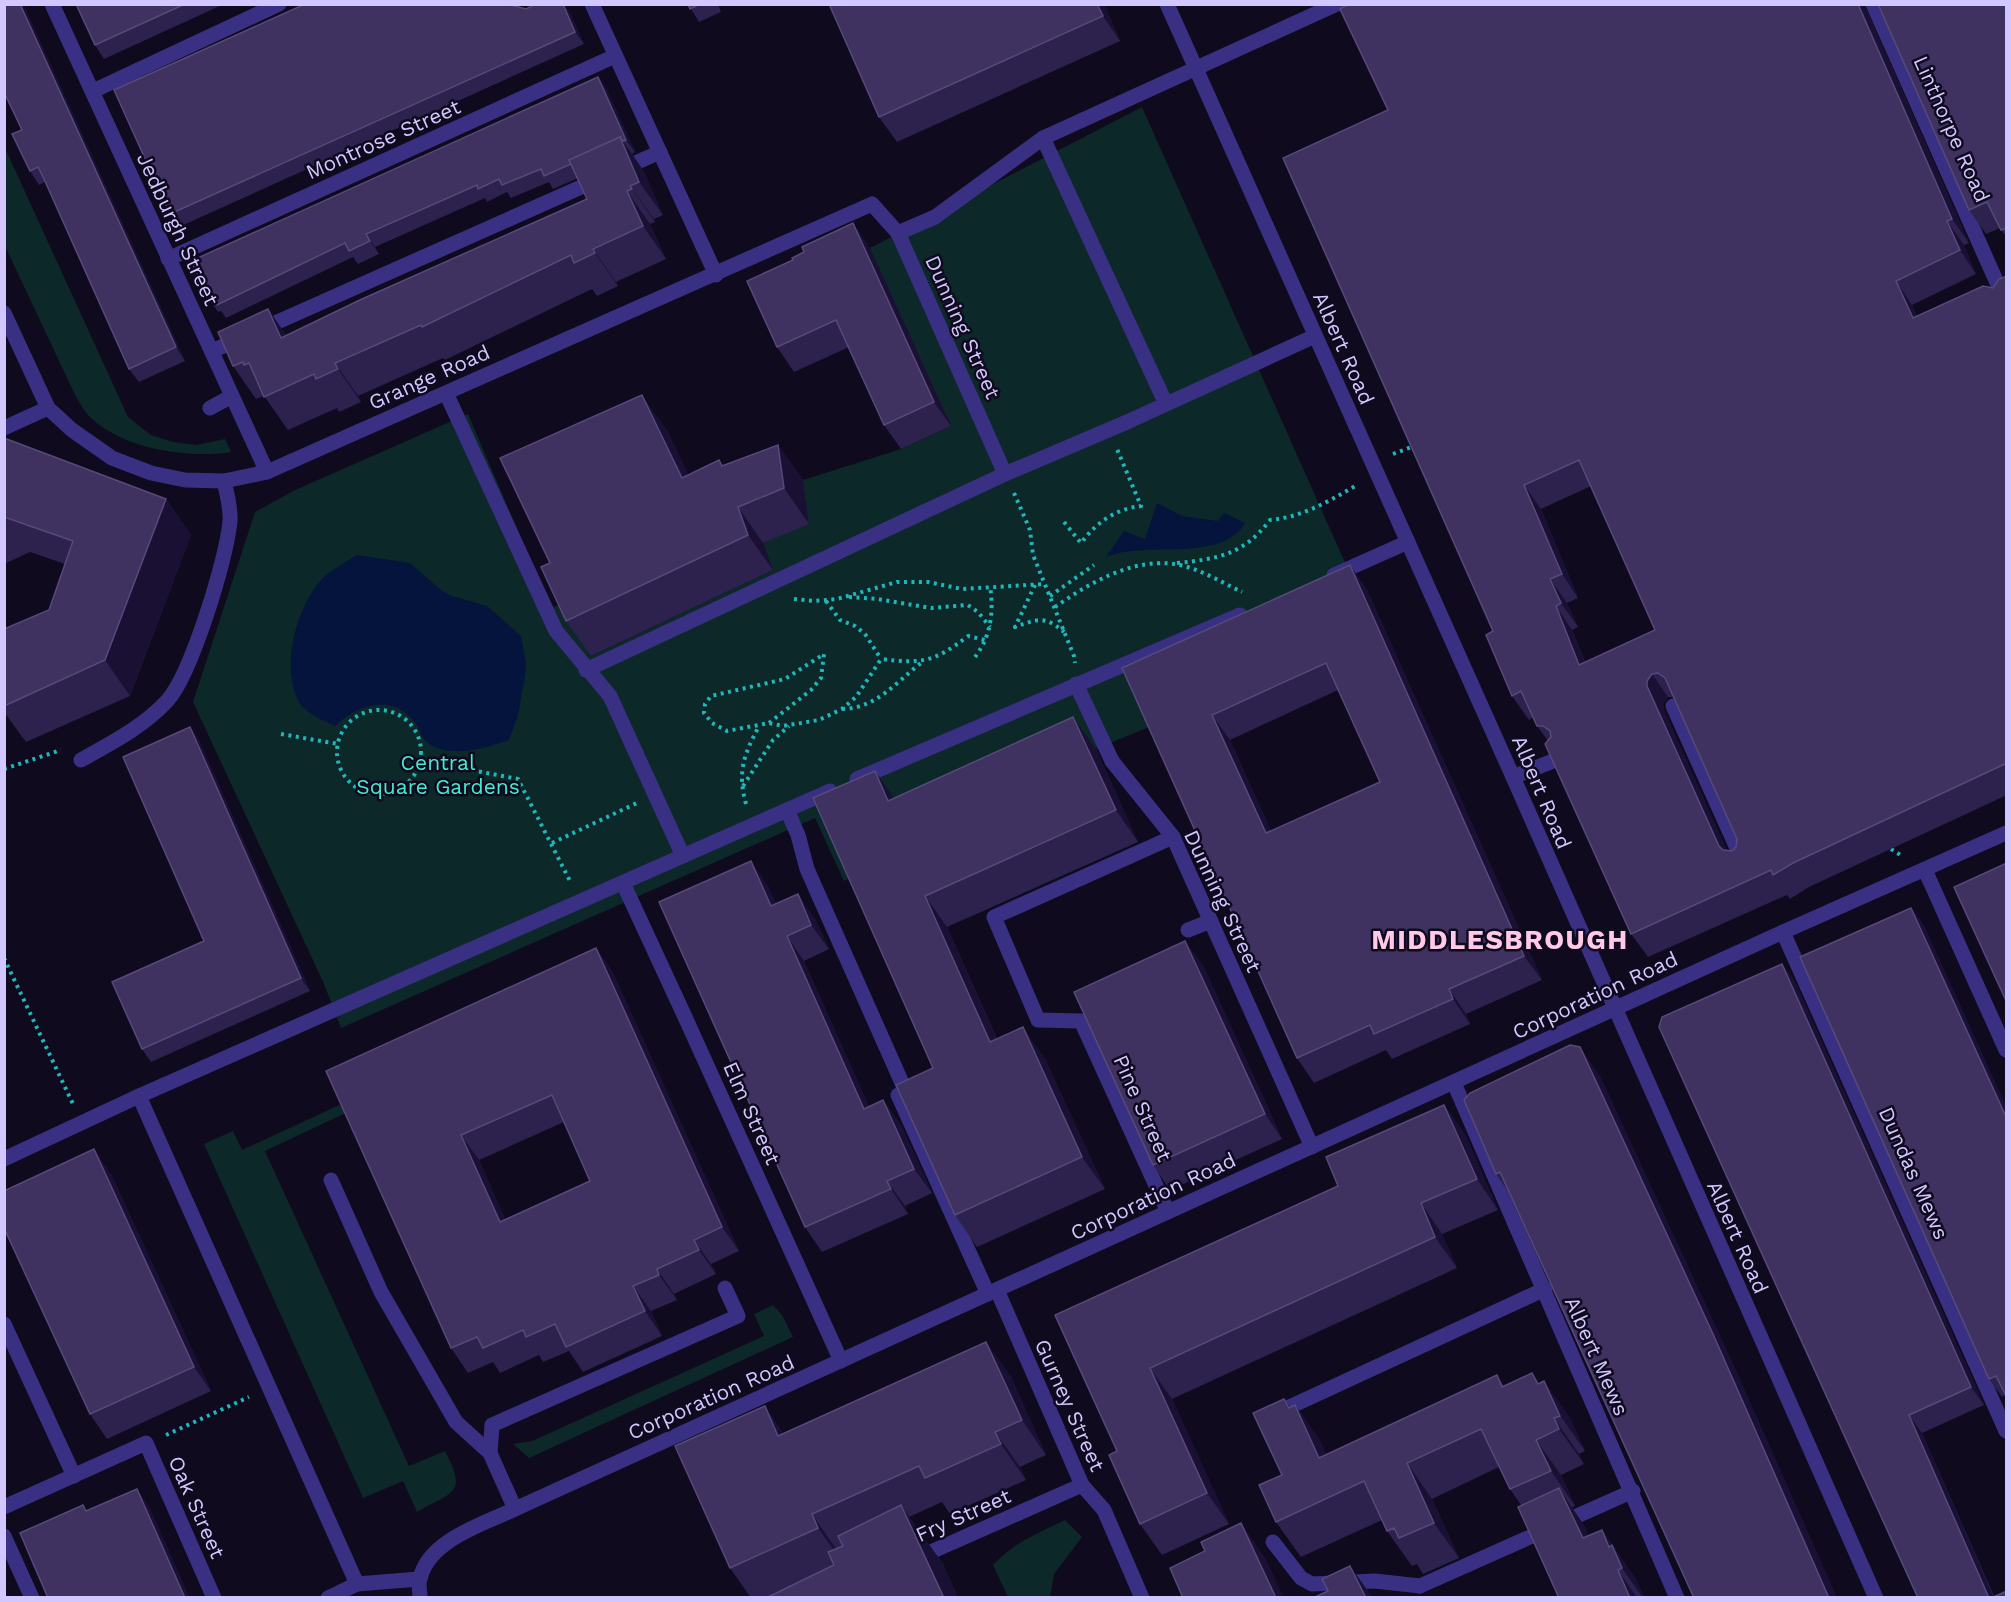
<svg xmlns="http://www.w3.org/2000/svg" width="2011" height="1602" font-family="'Work Sans',sans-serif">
	<rect width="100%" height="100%" fill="#0f0a1e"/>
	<g fill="#0c2829">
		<path d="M1142,107L1359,594L1154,725L1086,753L855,876L844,881L815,818L341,1028L324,984L193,702L255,512L295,490L468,414L551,608L566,602L591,656L773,570L763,543L803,480L901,449L951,426L870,248Z"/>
		<path d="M5,148L128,417L151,435L173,442L196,445L225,439L231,452C189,459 121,449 89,416C84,411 80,403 76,397L5,246Z"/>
		<path d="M346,1102L350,1111L265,1151L409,1466L445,1451C468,1495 453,1491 417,1512L403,1481L363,1498L204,1144L233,1131L242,1150Z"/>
		<path d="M773,1305L782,1315L793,1337L529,1458L513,1444L532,1441L764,1336L754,1314Z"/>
		<path d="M1065,1520L1082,1537L1054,1574L1050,1597H1008L993,1565C1013,1543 1038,1533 1065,1520Z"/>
	</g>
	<g fill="#04143d">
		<path d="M1157,503L1182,516L1218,521L1224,513L1245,523C1221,564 1146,540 1106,557L1124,531L1145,539Z"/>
		<path d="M357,555L410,563L442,591L452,596L487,606L521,636L526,663L525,676L518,715L509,740C486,748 450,759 428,743C421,739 419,726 413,720C390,694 357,705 335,726C322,719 305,714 298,700C280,665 298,600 326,575C335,568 347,561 357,555Z"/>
	</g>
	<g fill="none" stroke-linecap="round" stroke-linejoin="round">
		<g stroke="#20b6ba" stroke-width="4" stroke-dasharray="3 4.5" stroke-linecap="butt">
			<path d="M1393,454L1414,446"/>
			<path d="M1014,493L1030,530L1033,555L1074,656L1075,663"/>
			<path d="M1064,522L1081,543C1096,523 1115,509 1141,506L1117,449"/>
			<path d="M1177,563C1219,559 1244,554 1270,520C1303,517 1329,501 1357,485"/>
			<path d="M1035,585L1015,627C1038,619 1044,615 1064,632"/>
			<path d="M1050,596L1094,565"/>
			<path d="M849,597L877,599L931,608L968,605L978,612L990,627"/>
			<path d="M794,599L814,601L837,599L897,582H928L962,589L1045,584"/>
			<path d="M826,601L840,620L855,626L865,634L881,659"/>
			<path d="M1055,607C1088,584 1131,558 1174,564C1197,567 1221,582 1242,592"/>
			<path d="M975,657C991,636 994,612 990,586"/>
			<path d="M842,709C877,708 895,683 921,663"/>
			<circle cx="379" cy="752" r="42"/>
			<path d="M769,723L811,690L821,678L824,654L785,679L711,696L705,704L704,713L712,723L727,731L769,723L783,726L819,720L842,709L856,697L881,659C923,664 934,662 968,636L985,640"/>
			<path d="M281,734L338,744"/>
			<path d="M420,760L518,779L571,883"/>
			<path d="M4,769L61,750"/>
			<path d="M743,786L773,740L789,726"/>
			<path d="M746,804C737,771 744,755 759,726"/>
			<path d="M552,843L637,803"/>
			<path d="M1891,849L1902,856"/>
			<path d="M4,958L73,1104"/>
			<path d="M166,1435L249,1397"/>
		</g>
		<g stroke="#3a3083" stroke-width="15">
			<path d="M212,351L660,152"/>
			<path d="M210,408L232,396"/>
			<path d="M1673,706L1745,866"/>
			<path d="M81,760C111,743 143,727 167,701C191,675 227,558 230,521C231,508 227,494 224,481"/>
			<path d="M1112,761L1173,837L1312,1147"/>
			<path d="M1513,777L1558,759"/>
			<path d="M1188,930L1211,921"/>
			<path d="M1783,932L2006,1431"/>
			<path d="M685,1017L841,1361"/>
			<path d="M331,1180L381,1292L456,1422L490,1453L515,1509"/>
			<path d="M1168,1212L1081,1021L1038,1020L994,917L1173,837"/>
			<path d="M4,1324L74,1476"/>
			<path d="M1272,1415L1545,1289"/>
			<path d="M490,1453L492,1425L738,1316L725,1288"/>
			<path d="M1273,1542L1301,1578L1312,1584L1375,1581L1420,1586"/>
		</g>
		<g stroke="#3a3083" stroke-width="15">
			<path d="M52,4L267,472"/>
			<path d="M592,4L716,275"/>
			<path d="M1167,4L1513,777L1876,1598"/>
			<path d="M1873,4L2006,303"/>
			<path d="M93,91L279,4"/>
			<path d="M1043,138L1166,404"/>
			<path d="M898,233L935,217L1043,138L1337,4"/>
			<path d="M168,259L615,56"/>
			<path d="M4,313L48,408L72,430L112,458L151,473L185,480L224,481L267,472L872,204L898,233L1005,474"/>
			<path d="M446,393L556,631L610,696L683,856"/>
			<path d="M4,428L48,408"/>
			<path d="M1334,575L1408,542"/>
			<path d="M586,670L1005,474L1127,422L1315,336"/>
			<path d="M1076,684L1112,761"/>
			<path d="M857,779L1240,615"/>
			<path d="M787,810L798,835L807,869L906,1092L898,1095L988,1294"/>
			<path d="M1925,870L2006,1050"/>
			<path d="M623,883L685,1017"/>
			<path d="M1454,1083L1677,1598"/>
			<path d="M139,1096L357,1584"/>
			<path d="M4,1159L139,1096L830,791"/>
			<path d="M997,1290L1082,1485L1104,1510L1142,1598"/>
			<path d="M4,1507L146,1443L214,1598"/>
			<path d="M4,1536L32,1598"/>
			<path d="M915,1559L1082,1485"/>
			<path d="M1420,1586L1633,1491"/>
			<path d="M328,1598L357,1584L419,1579"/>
			<path d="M420,1598C420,1592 418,1584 420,1579C428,1540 484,1524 515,1509L1783,932L2006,833"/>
		</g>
	</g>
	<g fill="#2d214e" fill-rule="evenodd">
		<path d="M4,4H23L185,361L139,382L129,369L45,182L39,185L30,171Z"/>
		<path d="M76,4H224L104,59L95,45Z"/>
		<path d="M305,4H511V6L526,9L570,13L584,44L179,227L170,214Z"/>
		<path d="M688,4H718L721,12L699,22Z"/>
		<path d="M829,4H1104L1120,41L897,142L879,117Z"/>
		<path d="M1864,4L1969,243L1964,245L1976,274L1912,305L1917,316L1993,288L2007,276V795L1809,887L1790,899L1787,895L1648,957L1631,934L1548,741L1537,726L1533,717L1529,720L1512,696L1493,631L1283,158ZM1591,486L1655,630L1585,662L1572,630L1578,627L1567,603L1578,598L1541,509ZM1668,697H1673L1737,839L1736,847L1732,851H1727L1664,710L1663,704Z"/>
		<path d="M2007,4V238L2000,228L1986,234L1969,210Z"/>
		<path d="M598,77L607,90L635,152L632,154L643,170L663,215L654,219L655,222L650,224L666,259L616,282L618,286L597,296L592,289L445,360L443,358L358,396L361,402L339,412L337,408L288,430L264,396L256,399L233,366L268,309L286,336L587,199L578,178L553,189L549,182L511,198L507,192L487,202L485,198L375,247L379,254L358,264L353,257L226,318L221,311L218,312L209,299Z"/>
		<path d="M870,248L951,426L901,449L884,425L849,347L794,372L777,347Z"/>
		<path d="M667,430L688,475L719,460L723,466L778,445L803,480L809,524L763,543L773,570L591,656L566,621L550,563Z"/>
		<path d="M4,438L166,499L191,535L130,696L26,742L4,712V629L49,610L65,564L30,552L4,564Z"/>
		<path d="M1350,565L1367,590L1542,980L1466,1014L1470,1024L1392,1059L1386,1050L1314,1083L1297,1058L1122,668ZM1338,690L1380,782L1271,831L1230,740Z"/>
		<path d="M190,727L199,740L310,991L151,1062L142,1049L204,941Z"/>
		<path d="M1096,749L1138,842L947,927L997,1039L1045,1059L1105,1189L977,1247L955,1215L894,798Z"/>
		<path d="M768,886L776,904L815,919L829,949L804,961L869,1107L883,1100L901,1125L932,1193L905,1206L908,1214L822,1252L805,1227Z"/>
		<path d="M1911,908L1924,926L2007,1109V1398L2005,1395L2002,1397L1989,1379Z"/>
		<path d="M596,948L613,973L739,1251L711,1264L716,1274L674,1294L677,1300L651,1311L662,1336L583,1372L569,1351L543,1362L539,1355L500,1373L493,1362L468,1373L451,1348L326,1071ZM564,1122L590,1181L505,1219L479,1160Z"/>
		<path d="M1782,964L1795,982L1984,1405L1922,1433L1994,1596L2007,1598H1918Z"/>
		<path d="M1203,965L1282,1139L1170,1190L1153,1165Z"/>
		<path d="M1600,1076L1732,1362L1837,1598H1694L1507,1190L1496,1174Z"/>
		<path d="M1444,1105L1466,1136L1498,1210L1442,1234L1457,1268L1172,1399L1229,1524L1162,1555L1140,1524L1117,1451L1055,1315L1338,1186Z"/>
		<path d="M111,1174L211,1391L107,1439L90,1414Z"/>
		<path d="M986,1342L1011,1377L1046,1455L1020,1467L1026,1480L950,1514L942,1502L909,1517L943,1564L958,1598H751L730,1568L784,1434Z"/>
		<path d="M1497,1375L1504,1386L1539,1383L1569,1416L1585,1451L1579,1454L1584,1464L1561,1475L1575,1506L1572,1508L1583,1524L1589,1536L1602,1530L1637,1581L1644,1598H1559L1521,1505L1510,1489L1499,1467L1432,1499L1459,1558L1423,1574L1417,1564L1412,1566L1387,1531L1382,1520L1301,1557L1276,1522L1282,1475L1284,1399L1291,1408L1295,1405L1320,1441L1326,1455Z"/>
	</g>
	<g fill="#1a1033">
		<path d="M20,4H23L185,361L176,347Z"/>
		<path d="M563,4H564L570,13L584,44L575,32Z"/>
		<path d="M1097,4H1104L1120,41L1103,16Z"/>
		<path d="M1858,4H1864L1969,243L1952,219Z"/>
		<path d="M598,77L607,90L635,152L626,140Z"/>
		<path d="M620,137L643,170L663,215L639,182Z"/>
		<path d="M630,186L654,219L655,222L632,189Z"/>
		<path d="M627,191L650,224L666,259L643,226Z"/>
		<path d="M1947,221L1964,245L1976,274L1960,250Z"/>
		<path d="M853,223L870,248L951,426L934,402Z"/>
		<path d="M366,234L375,247L379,254L370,241Z"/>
		<path d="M593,249L616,282L618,286L595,253Z"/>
		<path d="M1896,281L1912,305L1929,342L1913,318Z"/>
		<path d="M268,309L291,342L281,338Z"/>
		<path d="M335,363L358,396L361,402L338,369Z"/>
		<path d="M642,395L667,430L707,513L682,478Z"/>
		<path d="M778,445L803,480L809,524L784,488Z"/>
		<path d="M1524,485L1541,509L1578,598L1562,574Z"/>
		<path d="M166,499L191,535L130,696L105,660Z"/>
		<path d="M738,507L763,543L773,570L748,535Z"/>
		<path d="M1350,565L1367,590L1542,980L1524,956Z"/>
		<path d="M1550,579L1567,603L1578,627L1561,603Z"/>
		<path d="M1556,606L1572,630L1595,689L1579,665Z"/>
		<path d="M1652,674L1668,697L1663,704L1664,710L1736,870L1719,846L1647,686V681Z"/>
		<path d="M1212,715L1230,740L1283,858L1266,833Z"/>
		<path d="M1073,717L1096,749L1138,842L1116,810Z"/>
		<path d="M190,727L199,740L310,991L301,978Z"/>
		<path d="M875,771L897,802L888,801Z"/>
		<path d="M751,861L768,886L788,931L771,906Z"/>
		<path d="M798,894L815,919L829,949L811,925Z"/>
		<path d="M925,896L947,927L1012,1074L990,1042Z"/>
		<path d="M1911,908L1924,926L2007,1109V1119Z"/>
		<path d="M787,936L804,961L881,1134L864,1109Z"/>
		<path d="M1185,941L1203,965L1282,1139L1265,1114Z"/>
		<path d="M596,948L613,973L739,1251L722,1227Z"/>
		<path d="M1782,964L1795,982L1984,1405L1971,1387Z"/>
		<path d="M1449,989L1466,1014L1470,1024L1453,999Z"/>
		<path d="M1023,1027L1045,1059L1105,1189L1082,1157Z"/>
		<path d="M1580,1047L1600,1076L1732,1362L1837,1598H1829Z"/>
		<path d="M883,1100L901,1125L932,1193L914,1169Z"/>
		<path d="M1444,1105L1466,1136L1498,1210L1477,1179Z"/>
		<path d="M461,1135L479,1160L517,1246L500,1222Z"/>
		<path d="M94,1149L111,1174L211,1391L194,1367Z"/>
		<path d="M887,1181L905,1206L908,1214L891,1189Z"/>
		<path d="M1421,1203L1442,1234L1457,1268L1435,1237Z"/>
		<path d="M694,1240L711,1264L716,1274L699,1250Z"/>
		<path d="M657,1269L674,1294L677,1300L659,1275Z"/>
		<path d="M633,1286L651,1311L662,1336L645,1311Z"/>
		<path d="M986,1342L1011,1377L1046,1455L1022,1420Z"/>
		<path d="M1150,1368L1172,1399L1229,1524L1207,1493Z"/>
		<path d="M1532,1373L1556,1406L1544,1381L1569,1416L1585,1451L1538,1384Z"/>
		<path d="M1284,1399L1307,1431L1295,1405L1320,1441L1344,1493L1319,1458L1289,1408Z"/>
		<path d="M765,1406L789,1441L778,1436Z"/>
		<path d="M1909,1415L1922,1433L1994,1598H1989Z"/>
		<path d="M1554,1418L1579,1454L1584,1464L1559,1429Z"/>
		<path d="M995,1432L1020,1467L1026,1480L1001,1444Z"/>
		<path d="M1536,1440L1561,1475L1575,1506L1551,1471Z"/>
		<path d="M1407,1463L1432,1499L1459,1558L1434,1523Z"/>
		<path d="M1559,1488L1583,1524L1607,1574L1583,1538Z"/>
		<path d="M137,1489L150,1508L190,1598H185Z"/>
		<path d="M901,1505L943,1564L958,1598H944Z"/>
		<path d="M812,1514L837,1550L843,1563L818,1528Z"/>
		<path d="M1241,1523L1266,1559L1284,1598H1276Z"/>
		<path d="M1602,1530L1637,1581L1644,1598H1643L1622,1568L1609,1547Z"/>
		<path d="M1350,1566L1373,1598H1366Z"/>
		<path d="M1618,1570L1637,1598H1630Z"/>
	</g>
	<g fill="#3f3261" stroke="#564a7a" stroke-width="1.5" fill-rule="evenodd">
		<path d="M4,4H20L176,347L129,369L44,179L38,167L30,171L12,134L22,130L4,92Z"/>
		<path d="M76,4H185L95,45Z"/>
		<path d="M305,4H507L526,9L536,4H563L575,32L170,214L114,90Z"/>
		<path d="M688,4H700L690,9Z"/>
		<path d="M829,4H1097L1103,16L879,117Z"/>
		<path d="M1349,4H1858L1952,219L1947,221L1960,250L1896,281L1913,318L1983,286L1993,288L1999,279L2007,276V763L1793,863L1773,875L1771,870L1631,934L1545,744L1551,737L1550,731L1543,726H1537L1521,691L1512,696L1486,635L1493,631L1283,158L1388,110L1340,9ZM1579,460L1655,630L1579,665L1556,606L1561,603L1550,579L1562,574L1524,485ZM1658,673L1665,678L1737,839L1736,847L1732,851L1723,850L1719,846L1647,686V681L1652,674Z"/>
		<path d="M1878,4H2007V228L2001,230L1987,202L1969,210Z"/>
		<path d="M598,77L626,140L623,141L620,137L569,160L571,164L544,176L541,169L502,185L499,179L478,189L477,185L366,234L370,241L349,251L345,243L217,305L213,297L209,299L191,261Z"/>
		<path d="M620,137L639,182L630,186L632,189L627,191L643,226L593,249L595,253L574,263L571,255L422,327L421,325L335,363L338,369L316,379L314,374L264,397L249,363L244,365L243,362L233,366L218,332L268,309L281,338L362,299L587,199L569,160Z"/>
		<path d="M853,223L934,402L884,425L836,320L777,347L747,281L793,260L792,258L804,252L802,247Z"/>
		<path d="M642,395L682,478L719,460L722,466L778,445L784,488L738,507L748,535L566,621L541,567L550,563L500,458Z"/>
		<path d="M4,438L166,499L105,660L4,706V629L49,610L73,541L4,517Z"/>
		<path d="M1350,565L1524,956L1449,989L1453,999L1374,1034L1370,1025L1297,1058L1122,668ZM1326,663L1380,782L1266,833L1212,715Z"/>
		<path d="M1073,717L1116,810L925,896L990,1042L1023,1027L1082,1157L955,1215L896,1085L933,1068L813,798L875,771L888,801Z"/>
		<path d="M190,727L301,978L142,1049L112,982L204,941L123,757Z"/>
		<path d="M751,861L771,906L798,894L811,925L787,936L864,1109L883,1100L914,1169L887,1181L891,1189L805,1227L659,902Z"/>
		<path d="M2007,863V1003L1954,887Z"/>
		<path d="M1911,908L2007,1119V1398L1996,1376L1989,1379L1800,957Z"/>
		<path d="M1185,941L1265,1114L1153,1165L1074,992Z"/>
		<path d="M596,948L722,1227L694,1240L699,1250L657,1269L659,1275L633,1286L645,1311L566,1347L555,1324L526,1337L523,1330L483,1348L477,1337L451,1348L326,1071ZM552,1095L590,1181L500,1222L461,1135Z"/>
		<path d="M1782,964L1971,1387L1909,1415L1989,1598H1918L1659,1027L1662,1017Z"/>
		<path d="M1570,1045L1580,1047L1713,1334L1829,1598H1694L1500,1172L1496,1174L1464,1100L1470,1093Z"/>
		<path d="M1444,1105L1477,1179L1421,1203L1435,1237L1150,1368L1207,1493L1140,1524L1109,1455L1117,1451L1055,1315L1338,1186L1326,1157Z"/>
		<path d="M94,1149L194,1367L90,1414L4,1228V1191Z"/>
		<path d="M986,1342L1022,1420L995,1432L1001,1444L925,1478L919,1466L812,1514L818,1528L730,1568L675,1446L765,1406L778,1436Z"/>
		<path d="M1532,1373L1538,1384L1544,1381L1560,1416L1554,1418L1559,1429L1536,1440L1551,1471L1510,1489L1481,1429L1407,1463L1434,1523L1399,1538L1394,1528L1387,1531L1364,1481L1276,1522L1259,1485L1282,1475L1253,1413L1284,1399L1289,1408L1295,1405L1319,1458L1497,1375L1502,1387Z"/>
		<path d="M1559,1488L1583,1538L1602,1530L1609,1547L1612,1545L1622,1568L1618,1570L1630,1598H1559L1518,1507Z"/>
		<path d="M137,1489L185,1598H48L20,1533L83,1505L86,1511Z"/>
		<path d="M901,1505L944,1598H766L834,1565L828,1552L843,1546L838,1536Z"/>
		<path d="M1241,1523L1276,1598H1183L1170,1568L1205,1551L1201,1542Z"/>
		<path d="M1350,1566L1366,1598H1313L1328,1591L1322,1579Z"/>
		<path d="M2007,1591V1598H1991Z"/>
	</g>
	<g text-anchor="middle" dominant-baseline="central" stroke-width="5" stroke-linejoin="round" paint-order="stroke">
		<g font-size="21" fill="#d2c7ff" stroke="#0f0a1e">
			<text transform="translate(1952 129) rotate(66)">Linthorpe Road</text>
			<text transform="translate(383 139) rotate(-24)">Montrose Street</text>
			<text transform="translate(178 229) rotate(65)">Jedburgh Street</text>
			<text transform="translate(963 327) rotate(66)">Dunning Street</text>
			<text transform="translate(1344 348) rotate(66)">Albert Road</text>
			<text transform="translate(429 377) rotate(-24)">Grange Road</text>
			<text transform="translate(1542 792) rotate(67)">Albert Road</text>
			<text transform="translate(1223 901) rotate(65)">Dunning Street</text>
			<text transform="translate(1595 995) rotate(-25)">Corporation Road</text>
			<text transform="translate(1143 1108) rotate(66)">Pine Street</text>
			<text transform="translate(752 1113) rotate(66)">Elm Street</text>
			<text transform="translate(1914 1173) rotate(66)">Dundas Mews</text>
			<text transform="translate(1153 1196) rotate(-25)">Corporation Road</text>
			<text transform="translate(1738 1237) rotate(66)">Albert Road</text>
			<text transform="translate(1597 1356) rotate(66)">Albert Mews</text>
			<text transform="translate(711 1397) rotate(-24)">Corporation Road</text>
			<text transform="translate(1070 1405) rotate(66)">Gurney Street</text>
			<text transform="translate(197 1507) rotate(66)">Oak Street</text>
			<text transform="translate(963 1515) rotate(-24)">Fry Street</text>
		</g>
		<g font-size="21" fill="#47ebd0" stroke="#0f0a1e">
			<text x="438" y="762">Central<tspan x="438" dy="24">Square Gardens</tspan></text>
		</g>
		<g font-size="27" font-weight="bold" letter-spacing="1.5" fill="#ffc9e7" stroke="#0f0a1e">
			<text x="1500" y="940">MIDDLESBROUGH</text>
		</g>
	</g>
	<rect width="2011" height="1602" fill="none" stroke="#d2c7ff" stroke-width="12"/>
</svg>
